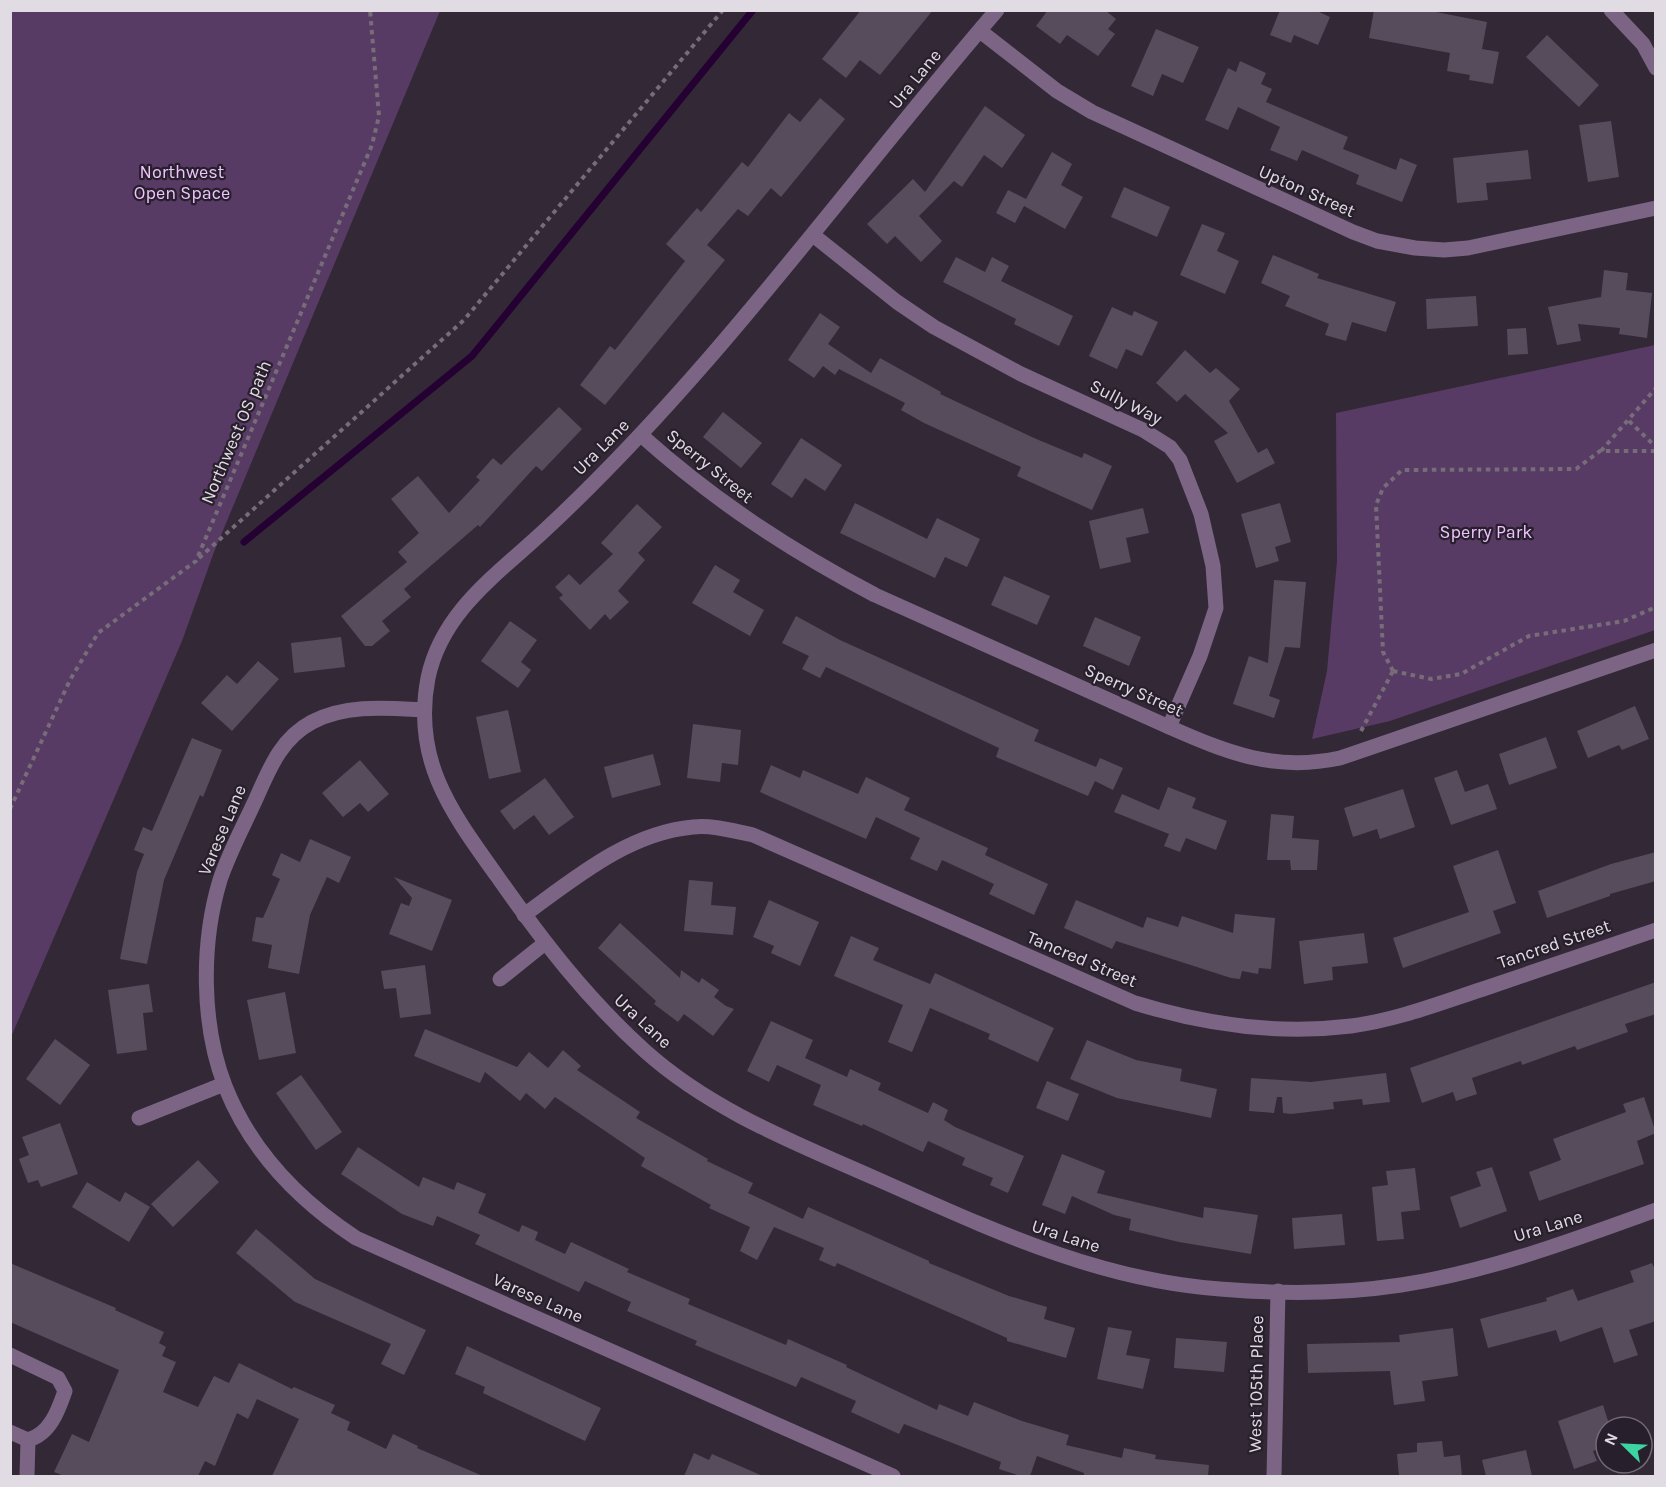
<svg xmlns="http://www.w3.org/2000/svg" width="1666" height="1487" font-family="Karla,sans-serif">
	<rect width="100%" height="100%" fill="#322836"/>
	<g fill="#583b64">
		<path d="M11,10L440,11L214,552L182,641L11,1037Z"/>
		<path d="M1655,345V630L1390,721L1312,739L1327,671L1337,561L1336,413Z"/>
	</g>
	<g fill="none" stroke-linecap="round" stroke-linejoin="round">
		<path stroke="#250032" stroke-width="7" d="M244,542L472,356L753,10"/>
	</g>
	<g fill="#574c5b">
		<path d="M861,10H933L880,75L860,60L846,78L822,59Z"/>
		<path d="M1048,10H1105L1116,19L1108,29L1115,34L1098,56L1067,35L1060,44L1036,26Z"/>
		<path d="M1280,10H1315L1330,17L1318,45L1294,35L1291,43L1270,35Z"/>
		<path d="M1374,10H1426L1487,22L1482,49L1499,52L1493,84L1469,80L1470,75L1447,71L1450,53L1369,38Z"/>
		<path d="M1156,29L1199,47L1183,83L1162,74L1153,96L1131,86Z"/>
		<path d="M1547,35L1599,85L1579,107L1526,57Z"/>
		<path d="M1240,61L1266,73L1261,84L1272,89L1266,102L1348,137L1343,149L1396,170L1400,158L1417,165L1402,202L1356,184L1359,175L1302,150L1297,161L1270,150L1280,127L1238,107L1228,130L1205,120L1228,68L1236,72Z"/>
		<path d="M820,98L845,119L781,197L771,188L748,216L738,209L707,245L725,260L605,405L580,385L610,346L615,350L685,261L666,244L697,208L701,212L742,162L748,167L789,113L800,122Z"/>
		<path d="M985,106L1025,135L1002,168L984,155L962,187L954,181L919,216L942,241L921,262L895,236L887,244L867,224L913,179L925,192Z"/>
		<path d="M1611,121L1619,177L1588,182L1579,125Z"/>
		<path d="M1528,150L1531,179L1486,183L1488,200L1457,203L1453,158Z"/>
		<path d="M1052,152L1072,164L1061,185L1083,197L1065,229L1024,206L1015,223L996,213L1008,190L1026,199Z"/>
		<path d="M1124,187L1170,207L1157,237L1111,217Z"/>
		<path d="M1202,224L1225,233L1217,251L1239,261L1225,294L1180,275Z"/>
		<path d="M1273,255L1319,274L1317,278L1396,302L1386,332L1352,322L1346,341L1325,335L1329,324L1285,306L1290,296L1261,283Z"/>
		<path d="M956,257L985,272L992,257L1009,266L1001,281L1073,316L1059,346L1014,324L1016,319L943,282Z"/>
		<path d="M1604,270L1628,273L1626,290L1652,293L1647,338L1619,334L1620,328L1578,324L1581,341L1557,345L1548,307L1601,297Z"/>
		<path d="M1476,296L1478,326L1427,329L1426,299Z"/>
		<path d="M1112,307L1132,316L1134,311L1158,322L1142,356L1126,349L1117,369L1089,356Z"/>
		<path d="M820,313L840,327L828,344L871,373L880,358L941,392L940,394L1034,438L1082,458L1084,453L1112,466L1092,510L1017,476L1021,467L924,423L901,410L905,403L839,369L835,375L823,366L814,378L788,360Z"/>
		<path d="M1526,328L1528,354L1508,355L1507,329Z"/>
		<path d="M1185,350L1210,373L1216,368L1240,389L1229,401L1258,453L1267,448L1275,463L1237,483L1214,441L1228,433L1185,394L1177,402L1156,383Z"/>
		<path d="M559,407L582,429L542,471L536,466L480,527L478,525L404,589L411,597L382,621L390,631L372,646H365L341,616L407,562L398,552L419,533L391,499L418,476L449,513L480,480L476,477L493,458L501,465Z"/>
		<path d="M723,412L762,443L741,468L703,437Z"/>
		<path d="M801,438L842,465L825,491L805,478L792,498L771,484Z"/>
		<path d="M855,503L927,539L937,518L980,539L967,567L945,557L935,578L840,533Z"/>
		<path d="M1280,503L1291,542L1275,547L1279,561L1256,568L1241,514Z"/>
		<path d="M637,504L662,527L638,553L645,560L618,591L629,602L610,620L605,614L590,630L559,598L563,595L555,587L569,574L580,585L613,554L601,543Z"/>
		<path d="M1143,508L1149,533L1126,538L1131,562L1100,569L1089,521Z"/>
		<path d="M715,565L740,580L733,592L764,610L750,636L692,603Z"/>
		<path d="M1004,576L1050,596L1037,625L991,605Z"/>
		<path d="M1274,580L1306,582L1300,648L1285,647L1269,696L1280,700L1274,718L1233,704L1249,656L1268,663Z"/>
		<path d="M796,616L840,640L1039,730L1034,741L1096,767L1100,758L1123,768L1113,790L1095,781L1088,796L996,757L999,748L826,667L820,678L802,669L809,656L782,643Z"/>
		<path d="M1095,617L1141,637L1129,666L1083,646Z"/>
		<path d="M510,621L537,640L521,662L531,670L518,688L481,661Z"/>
		<path d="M341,637L345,667L294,673L291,643Z"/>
		<path d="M258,661L279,679L232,731L201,703L227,675L237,684Z"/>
		<path d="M1635,706L1649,739L1622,750L1619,745L1588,758L1577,731Z"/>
		<path d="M508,710L521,772L489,779L476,717Z"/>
		<path d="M693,724L741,730L738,765L722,763L720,782L687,778Z"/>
		<path d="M1546,737L1557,768L1509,785L1499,754Z"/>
		<path d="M192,738L222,750L203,797L200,795L164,880L147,964L120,959L137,872L144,854L134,850L143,827L152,831Z"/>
		<path d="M653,754L661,785L612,798L604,767Z"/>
		<path d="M360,760L389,794L368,812L360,803L343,817L322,793Z"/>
		<path d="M771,765L800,778L803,770L858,794L866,777L910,798L904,810L988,848L985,855L1048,884L1034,915L989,894L994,884L942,860L937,871L910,859L920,838L876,817L866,839L760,792Z"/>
		<path d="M1457,770L1465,792L1488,784L1497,809L1451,825L1434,778Z"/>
		<path d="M545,778L574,817L549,835L534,815L514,830L500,811Z"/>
		<path d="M1168,787L1196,798L1192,808L1227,821L1216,850L1186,838L1180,852L1164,846L1169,834L1114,812L1122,794L1159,810Z"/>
		<path d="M1403,789L1415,827L1380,839L1377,829L1353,837L1344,808Z"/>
		<path d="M1271,814L1294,816L1292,838L1319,840L1317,870H1291L1290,860H1267Z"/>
		<path d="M310,839L351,857L339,883L327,877L310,915L299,974L268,968L272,945L252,941L256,917L263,918L280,879L272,875L281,853L300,862Z"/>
		<path d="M1498,850L1516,903L1493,911L1501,933L1403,968L1393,938L1469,912L1453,866Z"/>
		<path d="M1656,852V881L1610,894V896L1547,918L1538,891L1611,864Z"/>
		<path d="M394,877L452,900L432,951L389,934L401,903L409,906L412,898Z"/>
		<path d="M689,880L713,882L711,905L736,907L733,935L684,931Z"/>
		<path d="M769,900L819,922L800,966L771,953L774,946L753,937Z"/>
		<path d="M1076,900L1143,928L1147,917L1178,927L1182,916L1233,933L1235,914L1275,918L1271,969L1259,968L1258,974L1242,971L1240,979L1231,978L1116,941L1112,949L1064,928Z"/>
		<path d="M620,923L680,978L681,970L699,983L702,978L719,990L714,997L726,1006L734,1009L713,1036L684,1014L678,1022L654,1004L656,1001L598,948Z"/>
		<path d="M1364,933L1368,963L1332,967L1333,980L1304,984L1299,941Z"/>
		<path d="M851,936L879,948L873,960L930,984L935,973L1054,1028L1038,1062L988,1039L990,1034L930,1008L912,1052L888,1042L903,1005L834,976Z"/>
		<path d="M425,965L431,1014L400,1018L396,988L384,989L381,971Z"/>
		<path d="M1656,982V1014L1625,1024L1628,1032L1577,1050L1575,1046L1522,1065L1521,1061L1472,1078L1477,1094L1456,1101L1453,1092L1422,1103L1410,1068Z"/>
		<path d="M149,984L153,1012L143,1013L147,1050L117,1054L108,990Z"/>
		<path d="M285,992L296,1053L259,1060L247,1000Z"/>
		<path d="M771,1021L813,1040L805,1058L847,1077L850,1069L881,1083L878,1090L928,1113L933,1102L948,1110L944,1120L955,1127L1024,1156L1008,1193L990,1185L993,1178L962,1165L965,1158L928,1141L923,1152L863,1124L862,1126L813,1105L821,1085L777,1065L769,1082L747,1071Z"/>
		<path d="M425,1029L517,1067L529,1052L548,1068L563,1050L581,1066L577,1070L640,1112L636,1118L708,1159L707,1161L753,1183L748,1193L803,1219L808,1207L929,1261V1263L1009,1296L1047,1307L1044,1319L1075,1328L1066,1358L1007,1341V1338L837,1263L835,1267L819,1260L824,1248L774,1227L757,1260L740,1251L750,1227L709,1208L711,1205L641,1166L645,1158L555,1097L545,1109L526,1093L520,1101L485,1072L480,1083L414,1056Z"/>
		<path d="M55,1039L90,1065L60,1105L26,1079Z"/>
		<path d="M1087,1040L1136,1060L1182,1069L1180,1081L1217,1089L1211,1118L1117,1098L1070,1079Z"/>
		<path d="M1386,1073L1390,1102L1363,1105L1362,1099L1333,1102L1334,1109L1291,1114L1283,1113L1282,1097H1277L1274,1113L1249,1111L1251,1078L1311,1082Z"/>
		<path d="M301,1075L342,1132L316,1150L276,1093Z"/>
		<path d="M1047,1081L1079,1094L1068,1121L1036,1108Z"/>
		<path d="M1644,1097L1656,1133L1637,1141L1644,1164L1539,1201L1529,1172L1561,1160L1553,1139L1626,1112L1623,1104Z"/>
		<path d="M60,1123L78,1174L41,1187L38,1180L28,1183L19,1159L29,1155L22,1137Z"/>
		<path d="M358,1147L419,1187L423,1177L454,1190L457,1182L486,1194L478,1213L519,1232L522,1225L538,1232L535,1240L565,1254L571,1242L629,1269L627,1272L690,1299L688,1304L786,1345L788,1339L847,1365L846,1367L937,1410L939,1404L968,1416L974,1402L1022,1421L1069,1435L1066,1445L1122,1458L1124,1448L1156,1455L1155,1459L1209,1465L1208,1476H1084V1473L1037,1456L1030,1476H1020L999,1469L1001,1462L904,1424L899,1434L851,1412L856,1401L801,1377L796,1387L695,1345L697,1341L627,1311L631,1302L585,1281L579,1292L475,1244L480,1235L437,1216L433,1226L402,1214L341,1174Z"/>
		<path d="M1062,1154L1105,1171L1097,1193L1203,1218L1204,1207L1258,1215L1251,1254L1179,1242L1129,1230L1131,1219L1114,1215L1072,1196L1065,1214L1042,1205Z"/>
		<path d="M198,1160L219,1182L173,1227L151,1204Z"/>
		<path d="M1492,1167L1507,1211L1460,1228L1450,1197L1481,1186L1476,1172Z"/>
		<path d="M1415,1168L1420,1210L1401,1212L1404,1239L1377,1241L1372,1187L1388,1185L1386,1171Z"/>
		<path d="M87,1182L120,1202L125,1192L150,1207L129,1242L72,1207Z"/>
		<path d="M1342,1214L1345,1245L1294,1249L1292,1218Z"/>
		<path d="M256,1229L315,1279L426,1330L404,1375L381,1364L391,1344L295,1302L236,1253Z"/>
		<path d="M10,1263L116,1308L115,1310L164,1332L159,1343L166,1347L162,1356L176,1362L163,1392L198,1407L214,1376L229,1383L239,1363L292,1389L294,1387L335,1405L331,1413L350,1422L347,1430L386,1449L393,1434L418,1446L417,1448L483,1476H272L299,1419L257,1399L248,1419L237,1413L215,1466L205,1461L198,1476H64L54,1472L72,1434L89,1442L119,1370L10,1322Z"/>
		<path d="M1652,1263L1656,1272V1321L1629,1330L1638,1355L1614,1363L1602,1327L1560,1342L1556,1330L1488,1348L1480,1319L1547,1301L1546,1298L1573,1289L1578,1301L1634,1282L1630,1271Z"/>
		<path d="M1108,1327L1132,1331L1126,1355L1150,1359L1143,1389L1097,1379Z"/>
		<path d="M1453,1328L1458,1376L1422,1381L1425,1401L1394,1405L1390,1371L1308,1373L1307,1344L1400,1342L1399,1335Z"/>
		<path d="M1176,1338L1227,1342L1224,1372L1174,1368Z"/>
		<path d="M467,1346L601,1408L585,1441L483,1393L485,1387L455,1374Z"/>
		<path d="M1603,1405L1610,1427H1606V1446L1593,1451L1597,1461L1574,1469L1558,1421Z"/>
		<path d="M1442,1441L1444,1457L1460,1455L1462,1476H1399L1397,1454L1417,1452V1443Z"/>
		<path d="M1526,1450L1532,1476H1486L1482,1460Z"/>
		<path d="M694,1453L709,1460L712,1454L763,1476H684Z"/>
	</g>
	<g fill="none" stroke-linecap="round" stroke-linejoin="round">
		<g stroke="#766d79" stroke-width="4" stroke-dasharray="4.5 4.5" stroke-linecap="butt">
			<path d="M1629,421L1656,447"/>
			<path d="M1601,451L1656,388"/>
			<path d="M199,558L464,320L723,10"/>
			<path d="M1393,671L1383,652L1376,505L1383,488L1402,470L1576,469L1600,451H1656"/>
			<path d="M1393,671L1431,679L1461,674L1529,636L1624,621L1656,607"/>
			<path d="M1361,731L1393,671"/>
			<path d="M10,809L70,680L98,633L196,561L372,145L379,116L370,10"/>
		</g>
		<g stroke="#7b6484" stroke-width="15">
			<path d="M997,10C847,184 714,373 545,530C498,574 442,611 428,678C412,761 452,813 497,876C541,939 587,999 645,1051C712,1111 796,1143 877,1179C988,1228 1096,1280 1220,1289C1279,1294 1342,1294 1401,1285C1488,1272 1573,1240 1656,1210"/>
			<path d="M1611,10L1643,44L1656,68"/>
			<path d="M980,31L1057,91L1092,112L1353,232L1377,241L1415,248L1444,250L1468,248L1656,208"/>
			<path d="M813,235L897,302L934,327L1019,373L1143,430L1170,447L1180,460L1201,514L1213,566L1216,608L1200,656L1169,727"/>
			<path d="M642,436C715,501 788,549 875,595L1169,727C1228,753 1275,772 1340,758L1656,650"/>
			<path d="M424,710C387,708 346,704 312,722C280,739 269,770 255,801C243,827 229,853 220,880C201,943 201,1024 225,1086C251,1152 298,1200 356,1238L893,1476"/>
			<path d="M524,915C575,878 628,833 693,827C713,825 733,831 753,835L1135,1003C1206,1025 1277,1035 1351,1026C1397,1020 1440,1003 1483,989C1540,969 1598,950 1656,930"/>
			<path d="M500,979L545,943"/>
			<path d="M139,1118L224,1084"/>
			<path d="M10,1355L58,1378L65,1391C58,1411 50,1434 28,1440L10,1432"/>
			<path d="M27,1476L28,1440"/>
			<path d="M1274,1476L1278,1291"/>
		</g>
	</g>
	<g text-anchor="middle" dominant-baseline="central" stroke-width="4.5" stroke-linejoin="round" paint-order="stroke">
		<g font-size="18" fill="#e1dbe3" stroke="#281f2c">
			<text transform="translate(915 79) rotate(-51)">Ura Lane</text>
			<text transform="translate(1307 191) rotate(24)">Upton Street</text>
			<text transform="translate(1126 402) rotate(27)">Sully Way</text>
			<text transform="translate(236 432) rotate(-67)">Northwest OS path</text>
			<text transform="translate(601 447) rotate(-45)">Ura Lane</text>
			<text transform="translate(710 466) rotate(39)">Sperry Street</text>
			<text transform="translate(1134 690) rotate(24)">Sperry Street</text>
			<text transform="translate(222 830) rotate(-67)">Varese Lane</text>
			<text transform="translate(1554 944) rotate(-19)">Tancred Street</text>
			<text transform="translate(1082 959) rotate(23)">Tancred Street</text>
			<text transform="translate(643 1021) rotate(43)">Ura Lane</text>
			<text transform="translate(1548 1226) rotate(-17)">Ura Lane</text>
			<text transform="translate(1066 1236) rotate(18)">Ura Lane</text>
			<text transform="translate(538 1298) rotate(24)">Varese Lane</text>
			<text transform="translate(1256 1384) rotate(-89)">West 105th Place</text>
		</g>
		<g font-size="18" fill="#eec3fe" stroke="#281f2c">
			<text x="182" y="172">Northwest<tspan x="182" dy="21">Open Space</tspan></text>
			<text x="1486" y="532">Sperry Park</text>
		</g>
	</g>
	<rect width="1666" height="1487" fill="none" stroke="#e1dbe3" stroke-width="24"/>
	<g transform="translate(1624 1445) rotate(294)"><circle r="28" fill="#281f2c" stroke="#726a75" stroke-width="1.5"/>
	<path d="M0-4.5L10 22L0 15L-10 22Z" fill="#3ed4a2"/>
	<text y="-9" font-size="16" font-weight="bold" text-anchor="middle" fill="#e1dbe3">N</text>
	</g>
</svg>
